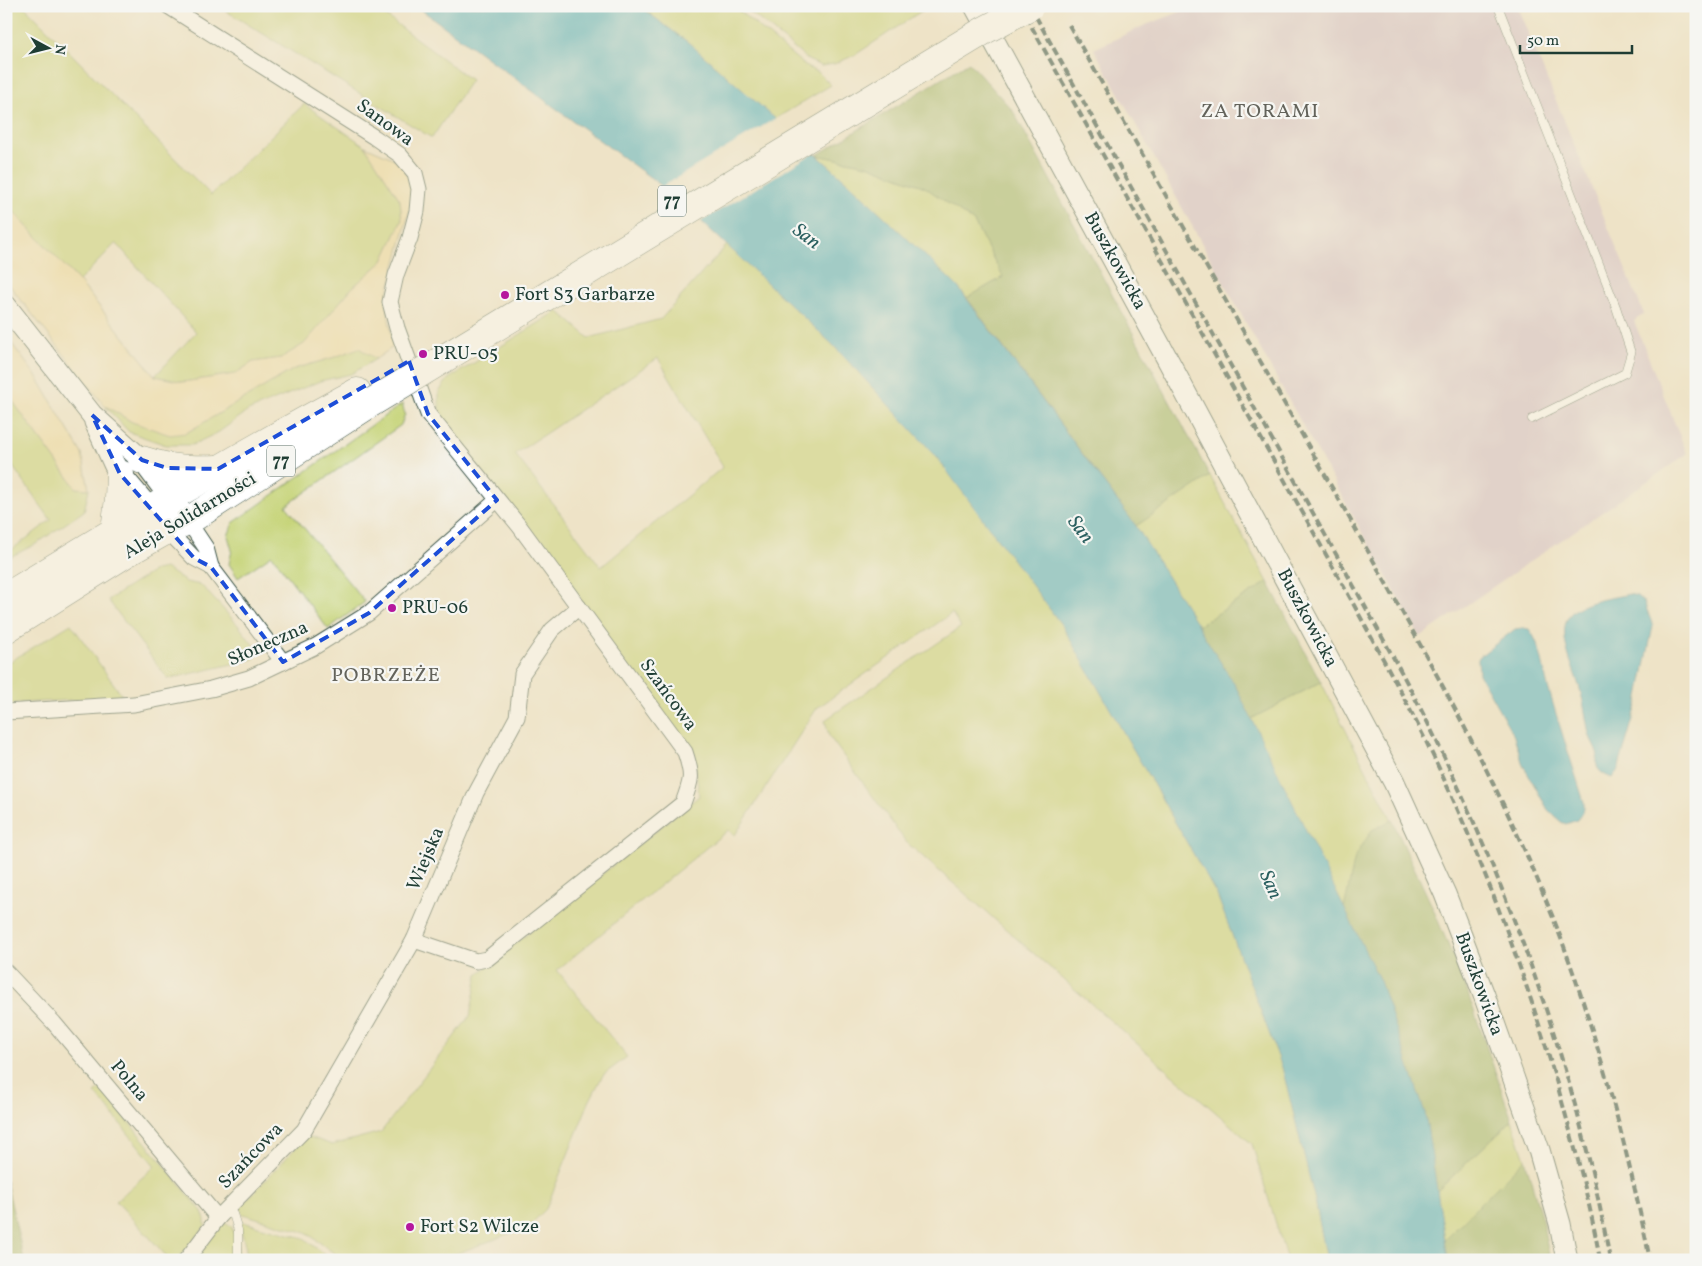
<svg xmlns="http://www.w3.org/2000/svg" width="1702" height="1266" font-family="Vollkorn,serif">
	<rect width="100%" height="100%" fill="#f6f6f2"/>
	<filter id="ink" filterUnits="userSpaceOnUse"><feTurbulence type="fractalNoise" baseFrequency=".02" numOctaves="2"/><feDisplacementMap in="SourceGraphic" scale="10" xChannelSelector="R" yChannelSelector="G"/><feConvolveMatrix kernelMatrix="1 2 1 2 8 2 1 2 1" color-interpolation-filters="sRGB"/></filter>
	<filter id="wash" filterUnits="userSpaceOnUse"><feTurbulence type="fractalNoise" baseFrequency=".0096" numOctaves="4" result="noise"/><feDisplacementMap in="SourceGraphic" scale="20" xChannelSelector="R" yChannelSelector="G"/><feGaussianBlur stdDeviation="1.12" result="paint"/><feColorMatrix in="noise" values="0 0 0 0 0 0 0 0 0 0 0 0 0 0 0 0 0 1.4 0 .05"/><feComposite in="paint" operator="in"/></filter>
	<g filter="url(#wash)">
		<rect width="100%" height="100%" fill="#eee3c7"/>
		<path fill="#d1bdcc" d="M1196,6H1517L1644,314L1634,321L1687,454L1420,637L1094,49L1143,26Z"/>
		<g fill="#c5d374" stroke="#728854" fill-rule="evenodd">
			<path d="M6,6H24L211,195L304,104L365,146L400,200L402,220L383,261L352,288L305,344L281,358L253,362L235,374L183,382L155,376L196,332L116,243L79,281L19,218L6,202Z"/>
			<path d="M218,6H373L471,80L432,138Z"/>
			<path d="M639,6H733L808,68L818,72L831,85L775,119L689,43Z"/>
			<path d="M743,6H929L855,55L834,64L821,66L808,60Z"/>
			<path d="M817,155L867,165L925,187L974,222L1003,277L967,298L957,286L852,186Z"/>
			<path d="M727,245L832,344L935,454L1063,627L1217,895L1282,1067L1315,1200L1327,1260H1287L1252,1144L906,842L829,736L825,720L961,627L952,613L817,708L735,835L728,830L557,970L627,1057L603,1075L589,1102L546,1209L529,1226L440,1260H343L307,1233L243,1214L238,1209L307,1136L332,1145L381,1132L470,1016L478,974L699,796L695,762L513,512L439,414V392L448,379L558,311L589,338L661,319ZM658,358L723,467L601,567L515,454Z"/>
			<path d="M359,347L376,359L351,374L320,381L248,411L219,432L192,445H166L129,432L104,405L132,422L186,433L294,369L335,357Z"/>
			<path d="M6,392L76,488L89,489L84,511L36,544L6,559V554L51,520L6,457Z"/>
			<path d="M402,404L405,414L401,425L286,506L365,602L328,629L272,555L238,578L229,564L232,550L228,536L233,523Z"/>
			<path d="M1210,476L1268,582L1198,626L1136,526Z"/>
			<path d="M165,568L186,582L201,585L238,625L255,647L257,653L254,659L168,679L108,600L155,570Z"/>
			<path d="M71,624L123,697L6,704V664Z"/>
			<path d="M1321,682L1392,820L1372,831L1356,857L1344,909L1251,719Z"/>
			<path d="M101,1088L201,1210L205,1219V1227L177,1260H170L116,1201L155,1166L95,1093Z"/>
			<path d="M1512,1120L1525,1159L1445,1239L1437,1191Z"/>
			<path d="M239,1221L304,1238L331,1260H245L246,1249Z"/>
			<path d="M225,1222L231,1226L237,1240L238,1260H190L220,1226Z"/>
		</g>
		<g fill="#9cb566" stroke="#5e794d">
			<path d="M969,62L1013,111L1210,476L1136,526L967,298L1003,277L974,222L925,187L867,165L817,155Z"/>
			<path d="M1268,582L1321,682L1251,719L1236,687L1198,626Z"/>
			<path d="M1392,820L1431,904L1464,982L1512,1120L1437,1191L1425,1113L1380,981L1344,909L1355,857L1372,830Z"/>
			<path d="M1525,1159L1542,1219L1550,1260H1448L1445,1239Z"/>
			<path d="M6,1181L24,1260H8L6,1252Z"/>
		</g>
		<g fill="#eeda9e" stroke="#868c69">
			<path d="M365,146L397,160L410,179L414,194L386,300L392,338L397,344L376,359L359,348L335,357L294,369L186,433L170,435L132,422L104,405L6,281V202L19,218L79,281L155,376L183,382L235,374L253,362L281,358L304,344L352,288L383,261L402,220L400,200Z"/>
			<path d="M6,336L37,377L82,454L89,489L76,488L6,392Z"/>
		</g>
		<g fill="#45aec4" stroke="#32767c">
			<path d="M416,6H639L689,43L852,186L957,286L1136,526L1236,687L1380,981L1425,1113L1448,1260H1327L1315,1200L1282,1067L1217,895L1063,627L935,455L832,344L670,192Z"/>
			<path d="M1629,594L1637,596L1644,602L1653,626L1638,702L1618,770L1612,778C1607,776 1602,774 1599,770C1594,764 1599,758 1597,752C1595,746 1591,741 1589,734C1586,719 1584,704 1580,689C1575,671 1556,634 1569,616C1579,601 1613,598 1629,594Z"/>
			<path d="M1522,628L1529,629C1541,644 1543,668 1548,687C1559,725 1572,763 1584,802V809L1580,816L1577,820L1566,824L1561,822L1548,810L1523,765L1514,736L1479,674L1478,659L1480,656L1515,629Z"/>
		</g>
		<path fill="#eee3c7" d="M778,117L817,151L700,222L660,188Z"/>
	</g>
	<g filter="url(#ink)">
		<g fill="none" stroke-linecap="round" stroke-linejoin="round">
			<defs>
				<g id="lane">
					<path d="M1498,6L1616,307L1631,353L1625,373L1532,419"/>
					<path d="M227,1209L233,1214L238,1230V1260"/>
				</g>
				<g id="street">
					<path d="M168,6L374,137L400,155L415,173L419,189L417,211L410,238L396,275L390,302L397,328L428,414L520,527L685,752C693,776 692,779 683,803L487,959L476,961L414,940"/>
					<path d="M188,521L206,548L211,567L283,662"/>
					<path d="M167,530L194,558L211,567"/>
					<path d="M6,712L134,704L211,689L249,678L316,646L369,613L497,500"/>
					<path d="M6,972L54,1023L218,1218"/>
					<path d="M186,1260L218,1218L304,1130L414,940L476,793L517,717L522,674L552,630L579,607"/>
				</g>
				<g id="secondary">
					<path d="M975,6L1169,362L1394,782L1445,894L1484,995L1539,1150L1560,1224L1567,1260"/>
					<path d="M6,306L92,415L142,460L188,521"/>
					<path d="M95,422L114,464L120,474L160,521"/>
				</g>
				<g id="highway">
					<path d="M142,460C171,469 187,470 218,469"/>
					<path d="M115,530L119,499L120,474"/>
					<path d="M6,597C122,526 238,456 357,392"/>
					<path d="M6,629L128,552L167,530L188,521L374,401"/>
				</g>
			</defs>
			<use href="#lane" stroke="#3e564a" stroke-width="9"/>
			<use href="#street" stroke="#3e564a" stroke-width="17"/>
			<use href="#secondary" stroke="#3e564a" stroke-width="23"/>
			<use href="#highway" stroke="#3e564a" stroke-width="29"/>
			<use href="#lane" stroke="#fff" stroke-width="8"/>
			<use href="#street" stroke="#fff" stroke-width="15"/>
			<use href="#secondary" stroke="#fff" stroke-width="21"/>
			<use href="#highway" stroke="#fff" stroke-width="28"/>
			<g stroke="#1f3d34" stroke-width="4" stroke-dasharray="8 4" stroke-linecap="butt">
				<path d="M1020,6L1348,594C1378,650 1409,705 1436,762C1490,877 1534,997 1567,1120C1580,1166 1592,1213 1600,1260"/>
				<path d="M1030,6L1356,590C1387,646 1419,702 1446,761C1520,918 1580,1088 1610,1260"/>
				<path d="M1069,25C1164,193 1260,360 1355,528C1430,662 1508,797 1562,941C1600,1045 1628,1151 1650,1260"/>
			</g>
			<defs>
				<path id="highway-bridge" d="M374,401L985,30L1030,6"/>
			</defs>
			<use href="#highway-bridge" stroke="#3e564a" stroke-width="29" stroke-linecap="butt"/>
			<use href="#highway-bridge" stroke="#fff" stroke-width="28"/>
		</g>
	</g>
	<path d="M0 0H1702V1266H0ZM409,361L428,414L497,500L369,613L283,662L211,567L194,558L120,474L92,415L142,460L167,468L218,469Z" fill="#eee3c7" fill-opacity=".55" fill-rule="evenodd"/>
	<path fill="none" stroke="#1d4ed8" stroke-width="4" stroke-dasharray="10 6" stroke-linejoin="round" d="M409,361L428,414L497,500L369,613L283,662L211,567L194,558L120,474L92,415L142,460L167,468L218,469Z"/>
	<g fill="#b5179e" stroke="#f6f6f2" stroke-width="2">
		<circle cx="505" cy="295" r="5"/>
		<circle cx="423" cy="354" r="5"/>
		<circle cx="392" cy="608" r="5"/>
		<circle cx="410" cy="1227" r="5"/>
	</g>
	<g text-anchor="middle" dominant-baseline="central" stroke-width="4.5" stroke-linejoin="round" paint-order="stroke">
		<g fill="#f6f6f2" stroke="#60746d" stroke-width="1">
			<rect x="658" y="185.5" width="28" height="31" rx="4"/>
			<rect x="267" y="445.5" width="28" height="31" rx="4"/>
		</g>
		<g font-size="18" font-weight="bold" fill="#1f3d34">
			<text x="672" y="201">77</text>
			<text x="281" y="461">77</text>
		</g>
		<g font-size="19" fill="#1f3d34" stroke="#f6f6f2">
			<text transform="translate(385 123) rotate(36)">Sanowa</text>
			<text transform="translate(1115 261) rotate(61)">Buszkowicka</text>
			<text transform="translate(190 516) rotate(-31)">Aleja Solidarności</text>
			<text transform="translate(1307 618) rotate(62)">Buszkowicka</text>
			<text transform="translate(268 644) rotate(-24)">Słoneczna</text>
			<text transform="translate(668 695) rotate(54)">Szańcowa</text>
			<text transform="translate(426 859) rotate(-67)">Wiejska</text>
			<text transform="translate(1479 984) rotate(70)">Buszkowicka</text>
			<text transform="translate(129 1081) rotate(50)">Polna</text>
			<text transform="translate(251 1156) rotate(-46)">Szańcowa</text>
		</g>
		<g font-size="19" fill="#1f3d34" stroke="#f6f6f2" text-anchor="start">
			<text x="515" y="295">Fort S3 Garbarze</text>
			<text x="433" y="354">PRU-05</text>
			<text x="402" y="608">PRU-06</text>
			<text x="420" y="1227">Fort S2 Wilcze</text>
		</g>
		<g font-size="20" letter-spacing="1" fill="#63635b" stroke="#f6f6f2">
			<text x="1260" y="112">ZA TORAMI</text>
			<text x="386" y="676">POBRZEŻE</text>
		</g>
		<g font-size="20" font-style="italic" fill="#2a5f5f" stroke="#f6f6f2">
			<text transform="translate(806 237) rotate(37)">San</text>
			<text transform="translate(1080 530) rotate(53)">San</text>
			<text transform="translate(1270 885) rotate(66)">San</text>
		</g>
	</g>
	<rect width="1702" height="1266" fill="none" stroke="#f6f6f2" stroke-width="25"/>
	<g transform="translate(48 48) rotate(97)" stroke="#f6f6f2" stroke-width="4" paint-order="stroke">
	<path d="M0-4L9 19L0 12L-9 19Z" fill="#1f3d34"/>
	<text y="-8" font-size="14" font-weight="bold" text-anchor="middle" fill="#1f3d34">N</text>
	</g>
	<path d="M1520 45v8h112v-8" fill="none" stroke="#1f3d34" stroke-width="2.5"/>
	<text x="1527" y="45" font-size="15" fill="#1f3d34" stroke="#f6f6f2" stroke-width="4" paint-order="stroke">50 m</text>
</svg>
